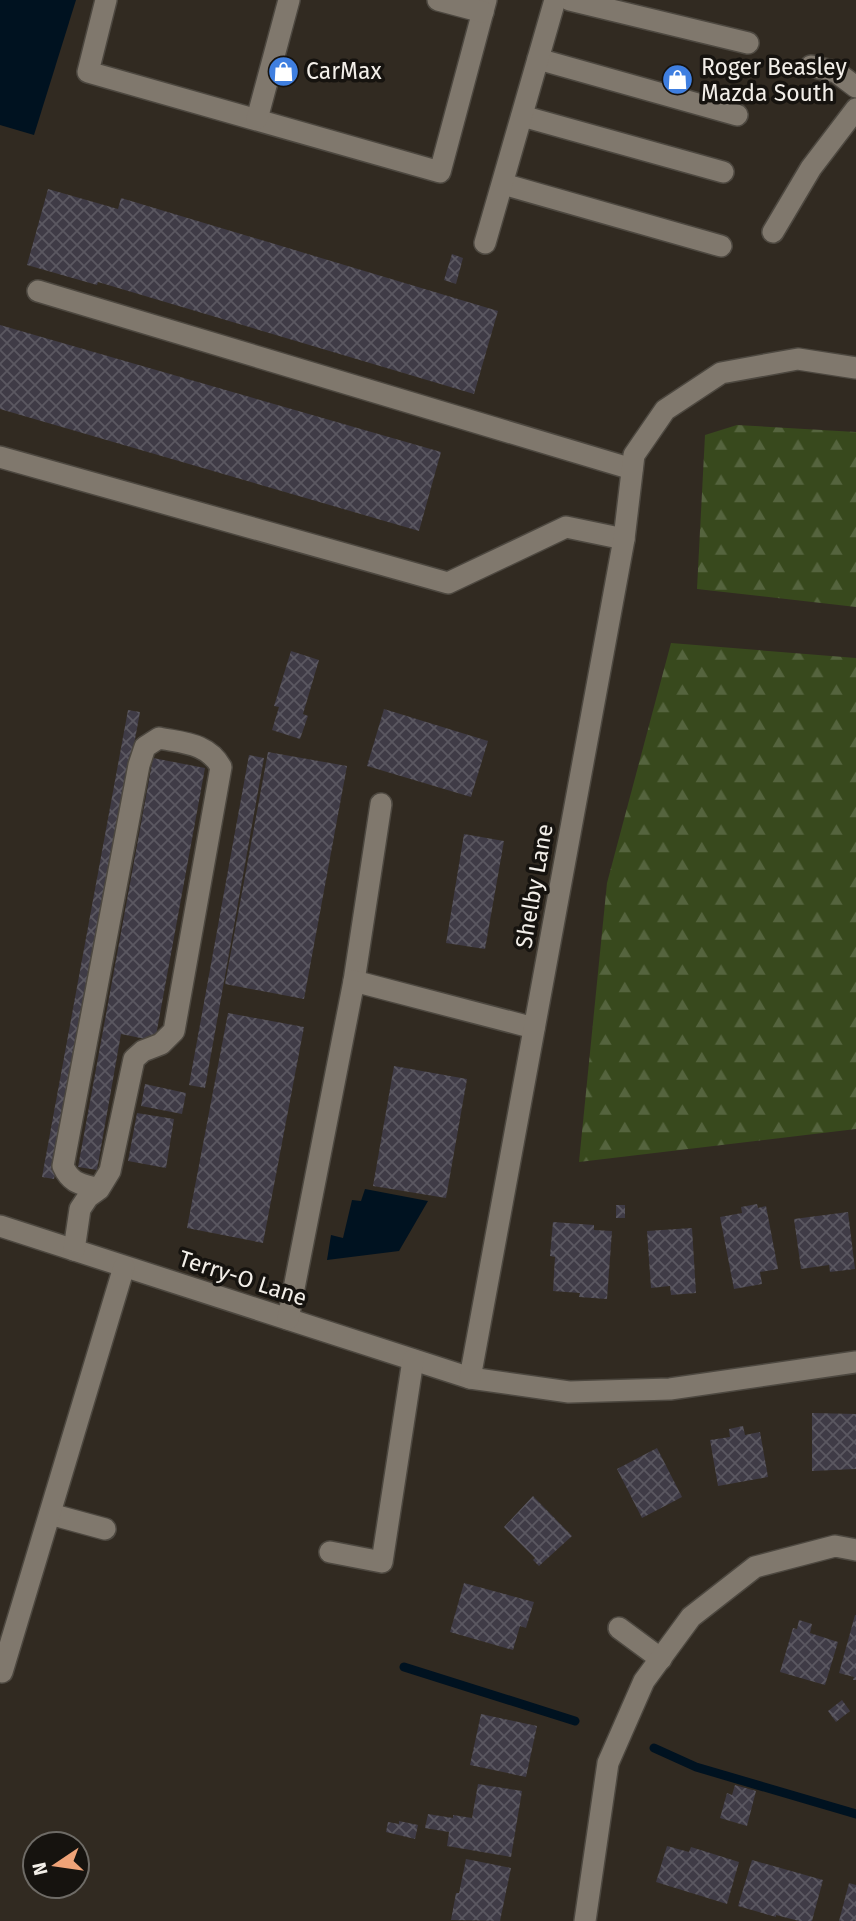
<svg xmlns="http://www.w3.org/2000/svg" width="856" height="1921" font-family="'Fira Sans',sans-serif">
	<defs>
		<pattern id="forest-firs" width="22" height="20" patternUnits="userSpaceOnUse" patternTransform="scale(1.75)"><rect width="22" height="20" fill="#38491d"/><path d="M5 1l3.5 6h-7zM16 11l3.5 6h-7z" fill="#55643e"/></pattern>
		<pattern id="building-cross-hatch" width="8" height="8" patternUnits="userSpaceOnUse" patternTransform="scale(1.75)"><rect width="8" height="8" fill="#3f3b46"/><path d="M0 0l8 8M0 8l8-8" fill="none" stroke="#5b5861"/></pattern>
	</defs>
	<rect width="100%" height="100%" fill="#312a21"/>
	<g fill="url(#forest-firs)">
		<path d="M737,425L856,432V607L697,589L705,435Z"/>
		<path d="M671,643L856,658V1129L579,1162L607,883Z"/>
	</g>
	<g fill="#001220">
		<path d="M0,0H76L34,135L0,125Z"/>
		<path d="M365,1189L428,1201L399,1251L327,1260L331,1235L343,1238L352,1200L361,1201Z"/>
	</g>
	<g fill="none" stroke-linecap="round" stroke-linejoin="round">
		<g stroke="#001220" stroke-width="9">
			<path d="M404,1667L575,1721"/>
			<path d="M654,1748L696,1767L856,1814"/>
		</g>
	</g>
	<g fill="url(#building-cross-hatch)">
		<path d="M48,189L118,209L121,198L498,311L474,394L98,282L97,285L27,265Z"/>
		<path d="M452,254L463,258L456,284L444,280Z"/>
		<path d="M0,325L441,452L419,531L0,409Z"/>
		<path d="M291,651L319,660L303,714L308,716L300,739L272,730L279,707L274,706Z"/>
		<path d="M384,709L488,741L471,797L367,766Z"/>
		<path d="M128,710L140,712L54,1179L42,1177Z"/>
		<path d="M268,752L347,766L304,999L225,984Z"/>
		<path d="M249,755L264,758L205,1088L189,1085Z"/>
		<path d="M153,758L205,768L155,1041L121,1034L97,1170L78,1167Z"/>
		<path d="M464,834L504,841L485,949L446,943Z"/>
		<path d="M228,1013L304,1027L263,1243L187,1228Z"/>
		<path d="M394,1066L467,1079L446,1198L373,1186Z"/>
		<path d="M145,1084L186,1093L182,1114L141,1106Z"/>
		<path d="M137,1113L174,1119L166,1168L128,1161Z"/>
		<path d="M757,1204L758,1208L766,1206L778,1269L760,1272L762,1284L734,1289L720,1217L742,1213L741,1207Z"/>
		<rect x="616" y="1205" width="9" height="13"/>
		<path d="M848,1212L855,1269L830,1272L829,1265L801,1269L794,1219Z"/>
		<path d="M553,1222L594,1225V1230L612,1231L607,1299L579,1297L580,1293L553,1291L555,1257L550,1256Z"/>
		<path d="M692,1228L696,1293L671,1295L670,1286L651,1288L647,1231Z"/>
		<path d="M812,1413L856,1414V1469L812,1471Z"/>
		<path d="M743,1426L745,1435L760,1432L768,1477L718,1486L710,1440L730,1437L729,1429Z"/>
		<path d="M657,1448L682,1497L642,1518L617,1469Z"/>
		<path d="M533,1496L572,1536L539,1566L533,1560L535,1558L504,1527Z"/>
		<path d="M464,1583L534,1602L526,1628L520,1626L513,1650L450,1632Z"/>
		<path d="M855,1615H856V1680H853L854,1677L839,1673Z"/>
		<path d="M799,1620L812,1624L810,1633L838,1642L825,1685L780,1672L793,1628L797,1629Z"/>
		<path d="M842,1700L850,1711L836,1722L828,1711Z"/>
		<path d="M481,1714L537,1726L526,1777L470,1765Z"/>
		<path d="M478,1784L522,1791L511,1857L447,1846L449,1832L425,1828L428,1814L453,1818V1815L472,1818Z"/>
		<path d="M735,1785L756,1791L747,1826L720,1818L727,1793L732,1795Z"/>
		<path d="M399,1821L418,1825L415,1839L386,1832L388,1822L399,1824Z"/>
		<path d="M667,1846L689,1852L691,1847L739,1862L727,1904L656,1882Z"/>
		<path d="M466,1859L511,1868L500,1921L451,1920L456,1893H459Z"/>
		<path d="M752,1860L823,1880L812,1921H799L776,1915V1917L738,1906Z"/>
		<path d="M849,1883L856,1885V1921H839Z"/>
	</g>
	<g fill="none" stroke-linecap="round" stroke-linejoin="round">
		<defs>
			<g id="minor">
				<path d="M106,0L88,72L440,172L486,0"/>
				<path d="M438,0L483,12"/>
				<path d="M570,0L748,43"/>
				<path d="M538,59L737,115"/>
				<path d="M811,66L836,72L856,87"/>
				<path d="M522,116L723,172"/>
				<path d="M257,119L289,0"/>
				<path d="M503,184L721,246"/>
				<path d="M773,232L811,168L856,109"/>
				<path d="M485,243L555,0"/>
				<path d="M38,291L632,469"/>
				<path d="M0,457L448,583L566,527L624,539"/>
				<path d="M354,981L381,804"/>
				<path d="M0,1226L470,1378L569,1392L670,1389L856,1362"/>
				<path d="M74,1250L80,1209L88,1197L99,1189L110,1171L134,1059L143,1051L161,1044L174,1031L221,767C208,743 183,743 159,738L145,747L139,765L63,1166C71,1184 81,1184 99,1189"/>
				<path d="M288,1319L354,981L534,1028"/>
				<path d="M470,1378L624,539L634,455L665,410L721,373L798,359L856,368"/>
				<path d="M50,1514L105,1529"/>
				<path d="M330,1552L382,1562L413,1360"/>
				<path d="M619,1628L661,1659"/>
				<path d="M2,1672L124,1267"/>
				<path d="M585,1921L608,1763L644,1681L691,1617L755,1567L835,1546L856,1550"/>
			</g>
		</defs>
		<use href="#minor" stroke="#4d4840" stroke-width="24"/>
		<use href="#minor" stroke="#80786d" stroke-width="21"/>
	</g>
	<defs>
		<symbol id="shop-disc" viewBox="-11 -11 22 22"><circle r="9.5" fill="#3f7fe0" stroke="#16130f"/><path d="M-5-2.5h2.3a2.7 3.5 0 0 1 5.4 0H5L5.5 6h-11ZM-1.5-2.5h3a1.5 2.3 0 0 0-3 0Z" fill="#fff"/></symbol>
	</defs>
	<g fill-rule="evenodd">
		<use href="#shop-disc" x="266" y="54" width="35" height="35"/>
		<use href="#shop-disc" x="660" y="62" width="35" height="35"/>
	</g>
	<g text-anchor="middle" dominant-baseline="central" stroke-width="7" stroke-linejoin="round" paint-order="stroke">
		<g font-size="23" fill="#f3efe9" stroke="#16130f" text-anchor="start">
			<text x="701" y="67">Roger Beasley<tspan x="701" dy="26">Mazda South</tspan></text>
			<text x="306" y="71">CarMax</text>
		</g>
		<g font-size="23" fill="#f3efe9" stroke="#16130f">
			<text transform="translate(534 886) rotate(-80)">Shelby Lane</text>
			<text transform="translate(243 1278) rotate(18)">Terry-O Lane</text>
		</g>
	</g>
	<g transform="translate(56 1865) rotate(257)"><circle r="33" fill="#16130f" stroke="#6e6b66" stroke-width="2"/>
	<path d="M0-5L12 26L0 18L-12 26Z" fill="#efa378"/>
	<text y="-10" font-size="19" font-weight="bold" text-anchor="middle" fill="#f3efe9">N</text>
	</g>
</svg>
